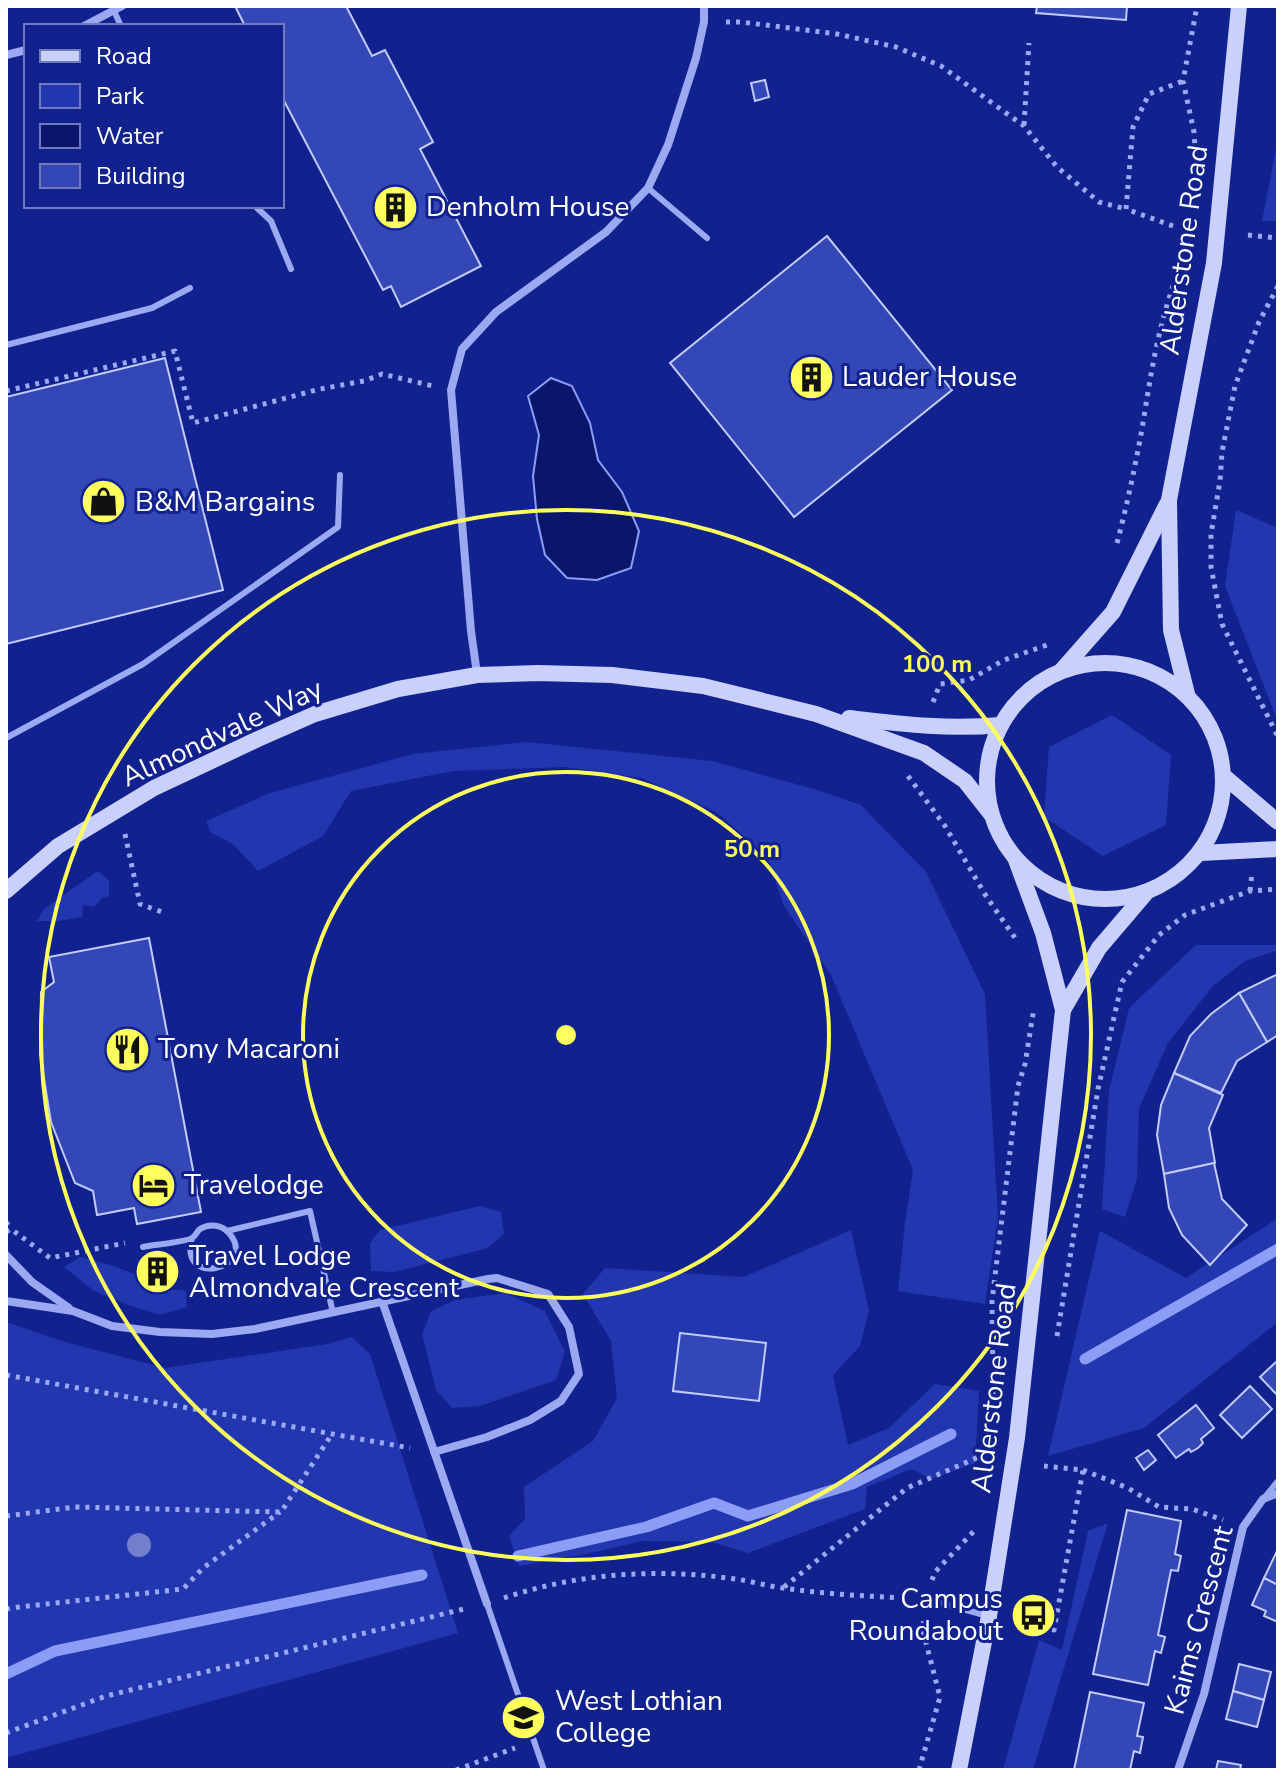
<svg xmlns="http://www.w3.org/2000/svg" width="1284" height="1776" font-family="'Nunito Sans',sans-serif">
	<rect width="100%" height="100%" fill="#11228f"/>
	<g fill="#2237af">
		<path d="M1278,139V221H1262Z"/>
		<path d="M1236,510L1278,528V722L1225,586Z"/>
		<path d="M1112,715L1171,755L1166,825L1103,856L1044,817L1049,747Z"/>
		<path d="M527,742L712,761L814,789L861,805L926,872L985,994L998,1218L985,1304L898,1291L905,1223L913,1170L831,975L784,906L767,856L716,812L642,778L565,767L453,771L351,791L323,836L258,871L233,844L210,832L206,821L270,793L413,754Z"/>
		<path d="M98,871L109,881V896L102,898L94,907L83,905L82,917L58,921H37L44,909Z"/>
		<path d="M1196,945H1278V950L1245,961L1212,987L1168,1043L1139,1108L1137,1179L1125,1217L1102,1209L1109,1091L1129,1008Z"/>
		<path d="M480,1206L501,1212L504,1233L488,1248L394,1272L371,1271L370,1243L380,1230Z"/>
		<path d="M1278,1218V1322L1144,1428L1048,1456L1100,1231L1186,1278Z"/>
		<path d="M851,1230L869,1311L860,1346L833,1375L848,1445L889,1428L935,1384L979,1391L975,1463L932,1479L911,1469L867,1487L865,1509L748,1553L712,1542L642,1541L586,1554L519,1566L509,1536L525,1519L524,1487L593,1441L617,1398L611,1341L583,1294L605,1268L744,1277Z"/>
		<path d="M80,1257L111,1265L134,1274L150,1287L186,1291L187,1307L160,1315L128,1305L94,1291L64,1267Z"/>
		<path d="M506,1293L545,1311L565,1352L556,1380L480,1406L452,1408L436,1390L422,1334L431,1311L455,1300Z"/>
		<path d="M6,1322L65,1342L165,1368L328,1344L352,1337L370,1354L458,1633L6,1758Z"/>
		<path d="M1108,1523L1033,1770H1003L1039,1640L1062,1650L1088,1531Z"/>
	</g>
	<path fill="#0a166b" stroke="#8c9df6" stroke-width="2" d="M551,378L572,386L590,423L598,460L622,492L639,531L631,568L597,580L567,578L545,555L537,519L533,476L539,435L528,396Z"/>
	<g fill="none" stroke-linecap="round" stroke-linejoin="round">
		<g stroke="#8c9df6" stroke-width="11">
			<path d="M1085,1359L1278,1249"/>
			<path d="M518,1556L646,1527L714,1503L748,1516L852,1484L951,1434"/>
			<path d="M6,1674L55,1651L422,1575"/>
		</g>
	</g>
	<g fill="#3447b7" stroke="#c2cbfd" stroke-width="2">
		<path d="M240,6H346L372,56L385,50L433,142L420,149L481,266L401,307L391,286L383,290L282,97V26H245L236,8Z"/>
		<path d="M1037,6H1127L1126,20L1036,13Z"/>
		<path d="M765,80L769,97L755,101L751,83Z"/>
		<path d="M827,236L952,390L794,517L670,363Z"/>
		<path d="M165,358L223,590L6,644V397Z"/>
		<path d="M149,938L201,1212L137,1224L134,1208L97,1215L93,1191L75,1183L51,1122L40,1054L41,992L54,982L49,957Z"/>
		<path d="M1278,974V1035L1267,1042L1239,993Z"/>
		<path d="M1239,993L1267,1042L1237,1061L1221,1093L1174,1073L1190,1036L1211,1014Z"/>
		<path d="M1174,1073L1223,1095L1209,1128L1215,1163L1164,1174L1157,1135L1161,1105Z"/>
		<path d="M1214,1163L1222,1199L1247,1225L1210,1265L1182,1235L1169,1208L1164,1174Z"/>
		<path d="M164,1264L166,1278L152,1279L150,1266Z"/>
		<path d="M680,1333L766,1343L759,1401L673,1391Z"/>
		<path d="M1278,1360V1396L1260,1377Z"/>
		<path d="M1250,1386L1272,1409L1242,1438L1220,1415Z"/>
		<path d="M1196,1405L1214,1428L1201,1439L1203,1443L1198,1448L1191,1452L1189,1449L1176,1458L1158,1435Z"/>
		<path d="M1148,1450L1156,1460L1144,1470L1136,1458Z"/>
		<path d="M1127,1510L1181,1521L1175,1554L1181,1556L1178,1571L1171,1570L1158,1635L1165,1637L1161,1653L1155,1651L1148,1685L1093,1674Z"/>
		<path d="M1278,1549V1585L1264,1578Z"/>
		<path d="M1264,1578L1278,1585V1622L1264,1616L1266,1611L1252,1605Z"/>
		<path d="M1239,1664L1271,1672L1264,1700L1233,1691Z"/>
		<path d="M1233,1691L1264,1700L1257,1727L1226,1719Z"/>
		<path d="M1090,1692L1144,1703L1137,1736L1143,1737L1140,1753L1134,1751L1130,1770H1074Z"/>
		<path d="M1218,1761L1241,1765L1240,1770H1216Z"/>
	</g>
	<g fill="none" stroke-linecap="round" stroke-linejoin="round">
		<g stroke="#9ba8f2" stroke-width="5" stroke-dasharray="4 6" stroke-linecap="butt">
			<path d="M726,22H741L837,34L896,47L941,66L1024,126L1057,167L1099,202L1126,209"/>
			<path d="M1024,125L1029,43"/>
			<path d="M1196,163L1194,132L1183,81L1197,6"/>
			<path d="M1173,226L1126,209L1133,127L1149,94L1183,81"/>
			<path d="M1248,235L1278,238"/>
			<path d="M1278,286L1259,322L1235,386L1222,452L1220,481L1211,534V567L1222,624L1278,737"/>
			<path d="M6,391L175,351L193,423L320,389L364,381L382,374L433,386"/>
			<path d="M1117,543C1127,505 1135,467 1142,429C1149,386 1155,344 1168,302C1174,283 1177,268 1189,252"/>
			<path d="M933,702L940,684L969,680L1004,660L1050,644"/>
			<path d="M908,776L945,826L986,896L1015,938"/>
			<path d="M125,834L140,904L162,912"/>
			<path d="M1250,891L1252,873"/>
			<path d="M6,1222L11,1229"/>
			<path d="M6,1232L11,1229L50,1258L125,1243"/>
			<path d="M1057,1336L1098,1089L1122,982L1159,935L1185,915L1250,891L1278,889"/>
			<path d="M6,1375L410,1448"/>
			<path d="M993,1394L992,1301L1018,1086L1025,1064L1034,1008"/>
			<path d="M1083,1470L1128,1488L1159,1507L1192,1509L1223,1520"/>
			<path d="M6,1516L75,1507L281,1512L332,1434"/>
			<path d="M932,1580L935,1572L975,1530"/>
			<path d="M784,1587L907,1488L981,1456"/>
			<path d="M504,1598C578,1573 658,1568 735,1579C751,1581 767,1586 783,1588C824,1594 865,1596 906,1598"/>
			<path d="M6,1609L19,1607L183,1589L203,1568L280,1512"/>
			<path d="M1013,1621L1054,1630L1083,1470L1044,1466"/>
			<path d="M6,1733L106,1696L468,1608"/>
			<path d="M456,1770L515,1748"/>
			<path d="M919,1770L940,1697L923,1631L924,1617"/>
		</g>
		<g stroke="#9ba8f2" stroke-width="6">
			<path d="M114,11L121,26"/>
			<path d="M648,188L707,238"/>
			<path d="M255,206L271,221L291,269"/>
			<path d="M6,345L152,308L190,288"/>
			<path d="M6,738L143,664L338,527L340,475"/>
			<path d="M227,1231L310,1211L333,1313"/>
			<path d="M143,1247C151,1245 187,1242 192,1238C196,1236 197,1231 200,1229C210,1223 222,1225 229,1233C259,1268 178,1289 192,1238"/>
			<path d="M1265,1497L1278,1481"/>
			<path d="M926,1599L988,1616"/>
			<path d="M487,1604L544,1770"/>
		</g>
		<g stroke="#9ba8f2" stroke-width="8">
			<path d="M84,26L122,6"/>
			<path d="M6,55L26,50"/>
			<path d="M477,674L471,631L451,390L462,349L496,312L606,232L648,188L668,145L696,58L704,22V6"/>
			<path d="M6,1255L32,1282L69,1308"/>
			<path d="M6,1301L73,1311L112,1326L160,1332L212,1334L255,1329L488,1279L497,1278L548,1294L569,1327L579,1374L561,1401L530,1420L487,1437L434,1452"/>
			<path d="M382,1301L487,1604"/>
			<path d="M1178,1770L1204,1694L1243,1527L1263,1499L1278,1493"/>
		</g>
		<g stroke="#cad0fc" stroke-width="16">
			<circle cx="1105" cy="781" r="118"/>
			<path d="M1061,671L1113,612L1167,504"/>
			<path d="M1187,694L1171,630L1169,500L1214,263L1239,6"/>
			<path d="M849,718C901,724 948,730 1001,725"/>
			<path d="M1225,777L1278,822"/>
			<path d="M1201,853L1278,849"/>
			<path d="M6,891L58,846L154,788L258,739L315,714L398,689L477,675L538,673L612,675L703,686L816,714L924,753L965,781L991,814"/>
			<path d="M1063,1010L1099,948L1145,894"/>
			<path d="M959,1770L989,1616L1017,1438L1063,1010L1043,933L1016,860"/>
		</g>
	</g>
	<circle fill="#727fcc" cx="139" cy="1545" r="12"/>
	<g fill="none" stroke="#fdff5c" stroke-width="4">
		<circle cx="566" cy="1035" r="263"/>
		<circle cx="566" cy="1035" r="525"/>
	</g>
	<defs>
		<symbol id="building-disc" viewBox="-11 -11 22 22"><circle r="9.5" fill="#fdff5c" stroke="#11228f"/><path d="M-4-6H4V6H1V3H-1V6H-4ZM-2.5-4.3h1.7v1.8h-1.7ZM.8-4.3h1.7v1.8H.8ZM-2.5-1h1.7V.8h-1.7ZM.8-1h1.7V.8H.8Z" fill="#111"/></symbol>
		<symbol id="shop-disc" viewBox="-11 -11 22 22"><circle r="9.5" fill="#fdff5c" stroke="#11228f"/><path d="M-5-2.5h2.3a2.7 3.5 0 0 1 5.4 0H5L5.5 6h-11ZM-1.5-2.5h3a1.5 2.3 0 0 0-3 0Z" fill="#111"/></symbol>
		<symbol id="restaurant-disc" viewBox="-11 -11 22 22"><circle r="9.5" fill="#fdff5c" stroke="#11228f"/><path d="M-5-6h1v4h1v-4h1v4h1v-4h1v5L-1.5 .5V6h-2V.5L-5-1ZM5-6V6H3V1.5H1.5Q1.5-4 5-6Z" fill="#111"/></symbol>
		<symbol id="hotel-disc" viewBox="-11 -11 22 22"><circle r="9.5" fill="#fdff5c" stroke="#11228f"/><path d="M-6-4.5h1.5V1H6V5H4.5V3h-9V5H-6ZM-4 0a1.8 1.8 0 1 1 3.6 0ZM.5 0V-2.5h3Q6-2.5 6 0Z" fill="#111"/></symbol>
		<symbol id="bus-disc" viewBox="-11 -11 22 22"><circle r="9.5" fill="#fdff5c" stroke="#11228f"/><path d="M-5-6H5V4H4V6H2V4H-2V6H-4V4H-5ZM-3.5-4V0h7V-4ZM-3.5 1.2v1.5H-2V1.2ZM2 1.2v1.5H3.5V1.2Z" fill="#111"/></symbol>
		<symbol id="university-disc" viewBox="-11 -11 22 22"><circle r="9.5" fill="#fdff5c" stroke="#11228f"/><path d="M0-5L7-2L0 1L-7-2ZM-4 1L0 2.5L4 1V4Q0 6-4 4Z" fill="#111"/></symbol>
	</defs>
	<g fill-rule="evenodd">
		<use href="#building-disc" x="370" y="182" width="51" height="51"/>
		<use href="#building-disc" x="786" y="352" width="51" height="51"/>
		<use href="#shop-disc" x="78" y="476" width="51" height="51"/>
		<use href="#restaurant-disc" x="102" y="1024" width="51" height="51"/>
		<use href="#hotel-disc" x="128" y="1160" width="51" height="51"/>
		<use href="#building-disc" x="132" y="1246" width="51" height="51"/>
		<use href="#bus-disc" x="1008" y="1590" width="51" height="51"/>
		<use href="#university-disc" x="498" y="1692" width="51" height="51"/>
	</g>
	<g text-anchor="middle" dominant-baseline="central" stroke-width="6" stroke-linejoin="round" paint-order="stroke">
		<g font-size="28" fill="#fff" stroke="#11228f" text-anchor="start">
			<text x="426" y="207">Denholm House</text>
			<text x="842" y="377">Lauder House</text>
			<text x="135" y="502">B&amp;M Bargains</text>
			<text x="158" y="1049">Tony Macaroni</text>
			<text x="184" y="1185">Travelodge</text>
			<text x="189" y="1256">Travel Lodge<tspan x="189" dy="32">Almondvale Crescent</tspan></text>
			<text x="1003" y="1599" text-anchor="end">Campus<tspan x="1003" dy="32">Roundabout</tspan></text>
			<text x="555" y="1701">West Lothian<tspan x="555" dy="32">College</tspan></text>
		</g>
		<g font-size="28" fill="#fff" stroke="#11228f">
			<text transform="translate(1184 250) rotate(-82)">Alderstone Road</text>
			<text transform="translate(222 733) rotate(-25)">Almondvale Way</text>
			<text transform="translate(994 1388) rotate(-83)">Alderstone Road</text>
			<text transform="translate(1199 1620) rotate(-75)">Kaims Crescent</text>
		</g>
	</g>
	<circle cx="566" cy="1035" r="12" fill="#fdff5c" stroke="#11228f" stroke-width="4"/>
	<g font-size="24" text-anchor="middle" font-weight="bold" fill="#fdff5c" stroke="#11228f" stroke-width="6" stroke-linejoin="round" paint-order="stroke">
		<text x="937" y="672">100 m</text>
		<text x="752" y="857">50 m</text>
	</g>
	<rect width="1284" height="1776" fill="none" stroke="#ffffff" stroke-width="16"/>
	<rect x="24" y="24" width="260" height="184" fill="#11228f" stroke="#707abc" stroke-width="2"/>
	<rect x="40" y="50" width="40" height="12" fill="#cad0fc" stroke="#707abc" stroke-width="2"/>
	<text x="96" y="64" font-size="24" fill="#ffffff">Road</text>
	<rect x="40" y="84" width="40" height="24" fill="#2237af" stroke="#707abc" stroke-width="2"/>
	<text x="96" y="104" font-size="24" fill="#ffffff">Park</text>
	<rect x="40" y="124" width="40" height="24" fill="#0a166b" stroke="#707abc" stroke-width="2"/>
	<text x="96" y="144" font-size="24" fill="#ffffff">Water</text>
	<rect x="40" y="164" width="40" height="24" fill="#3447b7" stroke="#707abc" stroke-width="2"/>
	<text x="96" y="184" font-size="24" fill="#ffffff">Building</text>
</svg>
